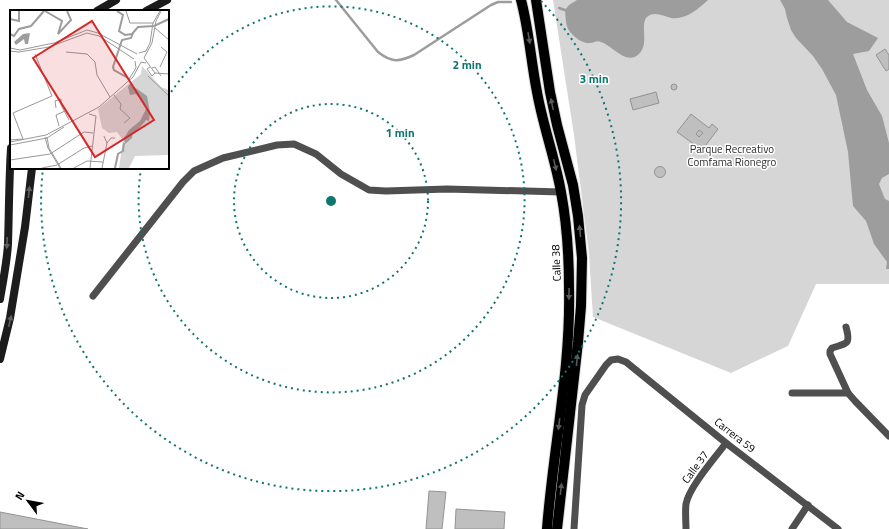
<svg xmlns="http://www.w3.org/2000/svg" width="889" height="529" font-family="'Titillium Web',sans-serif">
	<rect width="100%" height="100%" fill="#fff"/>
	<path fill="#d6d6d6" d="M553,0H889V284H816L788,346L731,373L593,317L589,254L574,135Z"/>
	<g fill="#9d9d9d">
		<path d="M577,0H708C698,9 686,20 671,18C664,16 657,12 650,15C637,20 651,43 639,54C626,66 613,46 601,42C597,40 594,43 590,43C584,44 577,39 573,35C565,28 566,20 565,10L569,5Z"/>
		<path d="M780,0H828L847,22L878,38L869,51L853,54L867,90L882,116L889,143V174L882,178L879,184L885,199L889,201V269H886L887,262L874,244L866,221L853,206L848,152L836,95L822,69L813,56L796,38L791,30L787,18L785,9Z"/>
	</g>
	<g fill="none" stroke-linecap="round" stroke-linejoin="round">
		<g stroke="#9d9d9d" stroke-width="2.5">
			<path d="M336,0L378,52C392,63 399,62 414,55L491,5L498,2H511"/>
			<path d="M559,8L565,10"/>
		</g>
	</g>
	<g fill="#bfbfbf" stroke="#939393">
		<path d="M885,49L889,55V69L886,71L876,55Z"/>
		<circle cx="674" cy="87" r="3"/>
		<path d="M656,92L659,103L633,110L630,99Z"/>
		<path d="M691,114L709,128L712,124L718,129L702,150L677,132Z"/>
		<path d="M699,130L703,133L699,137L696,134Z"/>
		<circle cx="660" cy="172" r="5.5"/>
		<path d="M429,491L446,492L442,529H426Z"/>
		<path d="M456,509L505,512L504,529H455Z"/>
		<path d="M0,512L88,529H0Z"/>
	</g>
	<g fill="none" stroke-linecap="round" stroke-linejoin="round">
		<defs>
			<g id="primary">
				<path d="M521,0C529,30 531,62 537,92C543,126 555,158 561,192C567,224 569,256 569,288C571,369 553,449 547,529"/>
				<path d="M536,0L550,92L557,125L573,185L578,216L582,258L581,306L578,342L557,529"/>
			</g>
		</defs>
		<use href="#primary" stroke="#dbdbdb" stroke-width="12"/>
		<g stroke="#4f4f4f" stroke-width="7">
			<path d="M93,296L183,182L194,171L223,158L277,145L294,144L316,154L341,174L369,190L386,191L447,189L561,192"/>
			<path d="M792,393H848L830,354V351L832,348C847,343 851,345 846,327"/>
			<path d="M848,393L855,401L889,436"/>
			<path d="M574,529L582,405L585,395L606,365L611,360L618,359L626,362L726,443L838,529"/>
			<path d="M686,529C686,521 685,512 686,504C689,487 715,458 726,443"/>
			<path d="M792,529L808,505"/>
		</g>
		<g stroke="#1c1c1c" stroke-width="8">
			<path d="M97,11L116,0"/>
			<path d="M146,11L167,0"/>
			<path d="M0,299C3,281 7,262 8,244C9,212 9,180 11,148"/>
			<path d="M0,359L10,318L25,227L32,168"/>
		</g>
		<use href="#primary" stroke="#000" stroke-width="10"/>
	</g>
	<defs><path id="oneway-solid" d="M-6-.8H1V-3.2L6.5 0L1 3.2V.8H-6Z"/></defs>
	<g fill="#595959">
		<use href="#oneway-solid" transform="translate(529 38) rotate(80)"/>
		<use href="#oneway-solid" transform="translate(552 104) rotate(-102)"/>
		<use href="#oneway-solid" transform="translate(555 165) rotate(77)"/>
		<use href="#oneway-solid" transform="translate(580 231) rotate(-95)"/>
		<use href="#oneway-solid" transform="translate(569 294) rotate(91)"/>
		<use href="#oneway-solid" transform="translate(577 360) rotate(-84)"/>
		<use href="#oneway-solid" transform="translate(559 424) rotate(97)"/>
		<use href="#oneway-solid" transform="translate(561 489) rotate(-83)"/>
	</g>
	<g fill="#606060">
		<use href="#oneway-solid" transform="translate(29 192) rotate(-84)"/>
		<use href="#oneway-solid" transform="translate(7 243) rotate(93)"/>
		<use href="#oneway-solid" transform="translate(10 321) rotate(-77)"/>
	</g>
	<g fill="none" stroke="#0f766e" stroke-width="2" stroke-dasharray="2 4">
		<circle cx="331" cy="201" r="97"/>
		<path d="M168 97A193 193 0 1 1 141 169"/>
		<path d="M541 1A290 290 0 1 1 43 168"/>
	</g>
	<g text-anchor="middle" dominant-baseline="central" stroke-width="3" stroke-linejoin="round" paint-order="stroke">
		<g font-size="11" fill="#2d2d2d" stroke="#fff">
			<text x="732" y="149">Parque Recreativo<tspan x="732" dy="13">Comfama Rionegro</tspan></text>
		</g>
		<g font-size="11" fill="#000" stroke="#fff">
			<text transform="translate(556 263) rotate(-92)">Calle 38</text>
			<text transform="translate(735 435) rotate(38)">Carrera 59</text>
			<text transform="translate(695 467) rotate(-54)">Calle 37</text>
		</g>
	</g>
	<g transform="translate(10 10)">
		<rect width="159" height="159" fill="#fff"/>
		<path d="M132,56L151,77L159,80V145L125,146L119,158H109L113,130L107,122L99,123L92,118L88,99L131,64Z" fill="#d6d6d6"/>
		<path d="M20,23L18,34H15L14,29L6,35L4,32L13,24ZM120,74L137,86L140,102L139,111L136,110L126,122H123L122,128L115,134L114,128L119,120L130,111L137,97L126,84L120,85L118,77Z" fill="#9d9d9d"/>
		<path fill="none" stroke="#9d9d9d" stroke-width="2" d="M35,1L52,11L48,24L61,10L57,1M107,1L113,5L109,21L115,25L122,24L128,17L144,16L159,9M0,9L9,11V1M0,24L4,26L9,19L21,16L34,1M118,68L104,60L103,57L112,30L121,28L123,23M105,158L108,144L113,141L114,133"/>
		<path fill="none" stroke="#999" stroke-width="1" d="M116,1L120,13H143M145,18L159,30M0,38L10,40L44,33L77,20L88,23L127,44M0,41L9,42L39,37L77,23L89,26L124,49M56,42L77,44L85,52L87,65L100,87M129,43L136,41L140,33L143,13L150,1M134,48L142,33L146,11L151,1M134,48L145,63L159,64M140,57L137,59L142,66L145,63M150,57L157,42L151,37M142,58L145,57L151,66M138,66L159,86M119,69L126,58L125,51M104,85L111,94L110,99L120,108L114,113M46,98L45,91L51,89V95L59,110M79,104L86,106L80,158M49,116L46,105L55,101M94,126L97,133L101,128H105M35,127L38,138L50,158M37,127L39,138L51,158M13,129L3,103L42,86L25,44M0,130L13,129M0,132L36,125L89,97L123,67L131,52L136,53M0,135L37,128L54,117M0,150L40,144L74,122L83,123M32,158L47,155L74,138L82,136M64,158L77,151L93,152M92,158L97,133"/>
		<path fill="#d62828" fill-opacity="0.15" stroke="#d62828" stroke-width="2" d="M82,11L144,110L85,147L23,48Z"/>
		<rect width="159" height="159" fill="none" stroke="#000" stroke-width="2"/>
	</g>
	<circle cx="331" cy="201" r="6" fill="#0f766e" stroke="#fff" stroke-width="2"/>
	<g font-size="12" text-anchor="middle" font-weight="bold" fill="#0f766e" stroke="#fff" stroke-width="3" stroke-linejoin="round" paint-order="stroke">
		<text x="467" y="69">2 min</text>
		<text x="594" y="83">3 min</text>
		<text x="400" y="137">1 min</text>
	</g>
	<g transform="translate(28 501) rotate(302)" stroke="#ffffff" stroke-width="3" paint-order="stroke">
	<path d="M0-3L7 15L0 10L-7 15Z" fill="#000000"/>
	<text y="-6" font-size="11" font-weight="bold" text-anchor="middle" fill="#000000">N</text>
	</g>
</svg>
